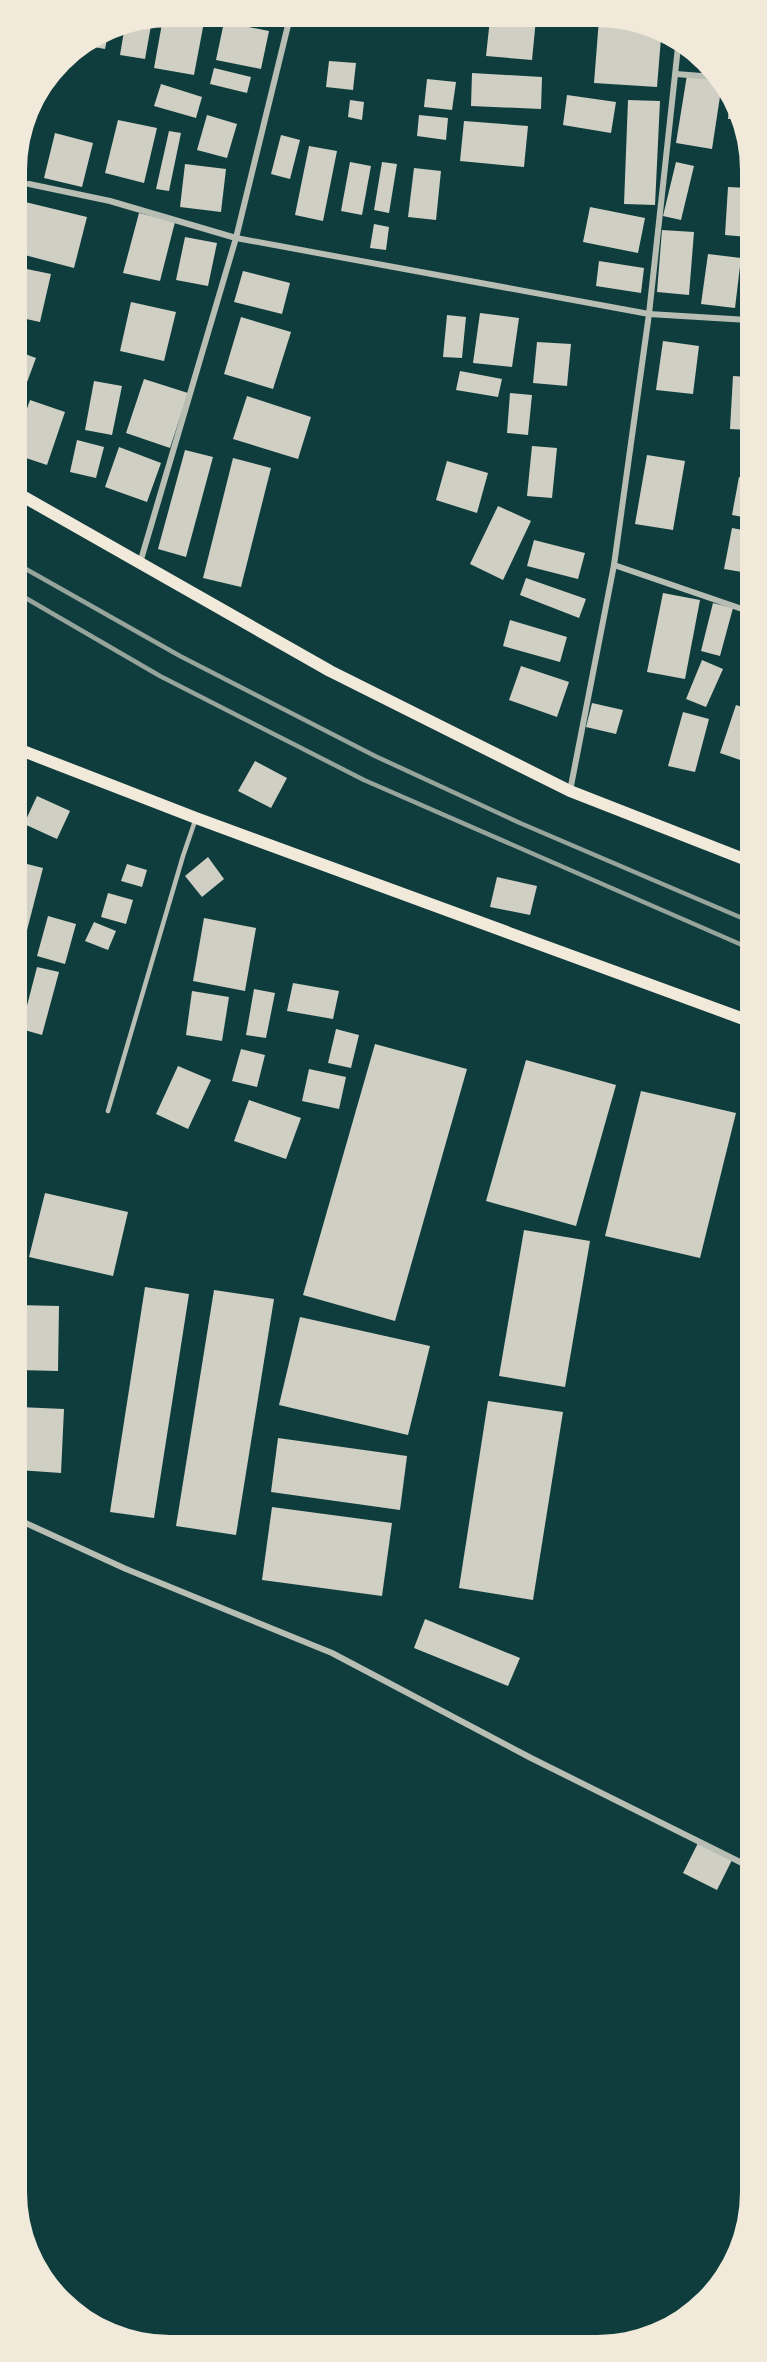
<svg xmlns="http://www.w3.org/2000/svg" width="767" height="2362" font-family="'Roboto Condensed',sans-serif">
	<rect width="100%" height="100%" fill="#0f3d3e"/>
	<g fill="#cfcfc3">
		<path d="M175,17L204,22L194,75L154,68L163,18Z"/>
		<path d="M490,19H536L532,60L486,56Z"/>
		<path d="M599,19L628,20L661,38L657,87L594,83Z"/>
		<path d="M152,20L145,59L120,55L125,25Z"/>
		<path d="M224,22L269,31L261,69L216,60Z"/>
		<path d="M109,29L105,49L83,45Z"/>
		<path d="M329,61L356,63L353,90L326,87Z"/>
		<path d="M214,68L251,77L247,93L210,84Z"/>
		<path d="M472,73L542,77L541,109L471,106Z"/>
		<path d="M687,75L715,79L721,90L712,149L676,143Z"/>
		<path d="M427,79L456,82L452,110L424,107Z"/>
		<path d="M161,84L202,97L196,118L154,106Z"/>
		<path d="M567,95L616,102L611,133L563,125Z"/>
		<path d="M350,100L364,102L362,120L348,117Z"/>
		<path d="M628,100L660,101L655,205L624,204Z"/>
		<path d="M729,105L736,119H728Z"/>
		<path d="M207,115L237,124L227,158L197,150Z"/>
		<path d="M419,115L448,118L446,140L417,136Z"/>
		<path d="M118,120L157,128L144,183L105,173Z"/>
		<path d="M464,121L528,126L524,167L460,161Z"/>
		<path d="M169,131L181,133L169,191L156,189Z"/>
		<path d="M55,133L93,143L82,187L44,178Z"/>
		<path d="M281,135L300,140L290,179L271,174Z"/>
		<path d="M309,146L337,151L323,221L295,215Z"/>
		<path d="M350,162L371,166L362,215L341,211Z"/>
		<path d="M382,162L397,164L389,213L374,210Z"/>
		<path d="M676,162L694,166L681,220L663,216Z"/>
		<path d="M185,164L226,169L221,212L180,207Z"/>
		<path d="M414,168L441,171L436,220L408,217Z"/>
		<path d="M728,187L748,188V237L725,235Z"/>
		<path d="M17,200L87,217L74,268L17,253Z"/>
		<path d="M590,207L645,218L638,253L583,242Z"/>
		<path d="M139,213L175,222L160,281L123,273Z"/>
		<path d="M374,224L389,227L386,250L370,248Z"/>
		<path d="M662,230L694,232L689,295L657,292Z"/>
		<path d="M185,237L217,243L208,286L176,280Z"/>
		<path d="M708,254L741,258L735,308L701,304Z"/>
		<path d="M599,261L644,268L641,293L596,286Z"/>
		<path d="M17,267L51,274L40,322L17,317Z"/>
		<path d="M243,271L290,283L282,314L234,302Z"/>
		<path d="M131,302L176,312L164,361L120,351Z"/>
		<path d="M480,313L519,318L512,367L473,363Z"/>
		<path d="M447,315L466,317L462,358L443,357Z"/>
		<path d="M241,317L291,332L273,389L224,374Z"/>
		<path d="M663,341L699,346L693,394L656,390Z"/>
		<path d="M537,342L571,344L567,386L533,383Z"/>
		<path d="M17,351L36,358L23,393L17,390Z"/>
		<path d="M460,371L502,379L498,397L456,390Z"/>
		<path d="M733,376L748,377V430L730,429Z"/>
		<path d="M144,379L188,393L170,448L126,433Z"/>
		<path d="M94,381L122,386L112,435L85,430Z"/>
		<path d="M510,393L532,395L528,435L507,433Z"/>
		<path d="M247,396L311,417L298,459L233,439Z"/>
		<path d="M30,400L65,412L47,465L17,455V437Z"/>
		<path d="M77,440L104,447L96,478L70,472Z"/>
		<path d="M532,446L557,448L552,498L527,496Z"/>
		<path d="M119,447L161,463L147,502L105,487Z"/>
		<path d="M185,450L213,457L186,557L158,549Z"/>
		<path d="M647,455L685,461L673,530L635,524Z"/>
		<path d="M233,458L271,468L241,587L203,578Z"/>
		<path d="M447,461L488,473L477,513L436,500Z"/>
		<path d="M739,477L748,478V518L732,515Z"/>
		<path d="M498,506L531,521L503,580L470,564Z"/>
		<path d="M732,528L748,531V573L724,569Z"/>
		<path d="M534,540L585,553L578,579L527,566Z"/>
		<path d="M526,578L586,599L579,618L520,595Z"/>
		<path d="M663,593L700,600L685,679L647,672Z"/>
		<path d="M713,603L733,608L720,656L701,651Z"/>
		<path d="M510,620L567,637L560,662L503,646Z"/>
		<path d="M748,648V668L742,667Z"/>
		<path d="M702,660L723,669L706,707L686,699Z"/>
		<path d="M521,666L569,682L557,717L509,700Z"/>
		<path d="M592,703L623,710L616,734L586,727Z"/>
		<path d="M736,705L748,709V755L746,762L720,753Z"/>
		<path d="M683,712L709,719L695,772L668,766Z"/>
		<path d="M255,761L287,778L271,808L238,791Z"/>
		<path d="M37,796L70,811L57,839L24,824Z"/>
		<path d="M748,803V832L740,829Z"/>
		<path d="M208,857L224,879L202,897L185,876Z"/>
		<path d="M19,862L43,868L25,938L18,936Z"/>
		<path d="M127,864L147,870L142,887L121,881Z"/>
		<path d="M497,877L537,886L530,915L490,907Z"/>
		<path d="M108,893L133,900L126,924L101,917Z"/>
		<path d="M48,916L76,924L65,964L37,956Z"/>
		<path d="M204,918L256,928L245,991L193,981Z"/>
		<path d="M94,922L116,931L108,950L85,941Z"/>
		<path d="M37,967L59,972L42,1035L21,1029Z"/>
		<path d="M18,975L26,978L19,1005H18Z"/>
		<path d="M293,983L339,991L333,1019L287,1011Z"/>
		<path d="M254,989L275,993L266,1038L246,1035Z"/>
		<path d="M192,991L229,997L222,1041L186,1035Z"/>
		<path d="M336,1029L359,1035L351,1068L328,1063Z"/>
		<path d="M375,1044L467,1069L395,1321L303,1295Z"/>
		<path d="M241,1049L265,1055L257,1087L232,1081Z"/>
		<path d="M526,1060L616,1085L576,1226L486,1201Z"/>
		<path d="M178,1066L211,1080L188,1129L156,1114Z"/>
		<path d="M309,1069L346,1077L339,1109L302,1101Z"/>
		<path d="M641,1091L736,1113L700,1258L605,1236Z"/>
		<path d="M249,1100L301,1118L286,1159L234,1141Z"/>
		<path d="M45,1193L128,1212L113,1276L29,1257Z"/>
		<path d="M524,1230L590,1241L565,1387L499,1376Z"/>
		<path d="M145,1287L189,1294L154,1518L110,1512Z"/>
		<path d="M214,1290L274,1299L236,1535L176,1526Z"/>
		<path d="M18,1305L59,1306L58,1371L18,1370Z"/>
		<path d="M300,1317L430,1346L408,1435L279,1405Z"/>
		<path d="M488,1401L563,1412L533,1600L459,1588Z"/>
		<path d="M19,1407L64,1409L61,1473L18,1470Z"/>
		<path d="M278,1438L407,1456L400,1510L271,1492Z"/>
		<path d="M272,1507L392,1523L382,1596L262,1580Z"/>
		<path d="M425,1619L520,1658L508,1686L414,1648Z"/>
		<path d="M750,1835V1850L743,1846Z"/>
		<path d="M698,1843L732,1860L717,1890L683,1873Z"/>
	</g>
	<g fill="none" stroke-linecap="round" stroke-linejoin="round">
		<path stroke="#b8beb3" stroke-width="4.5" d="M108,1111L183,856L196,818"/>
		<g stroke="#b8beb3" stroke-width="6">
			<path d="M676,74L714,77"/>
			<path d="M29,184L110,201L236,238L649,314L748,320"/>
			<path d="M140,563L236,238L290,17"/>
			<path d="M614,565L748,611"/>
			<path d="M570,791L614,565L649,314L678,47"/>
			<path d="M19,1520L126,1569L332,1653L531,1758L750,1867"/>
		</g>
		<g stroke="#f1e9da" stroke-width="12">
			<path d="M17,493L330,671L570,791L749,861"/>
			<path d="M18,749L196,818L749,1021"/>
		</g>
		<g stroke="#97a49c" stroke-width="4.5">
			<path d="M17,564L180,656L375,756L520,823L749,921"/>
			<path d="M17,593L160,676L364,780L749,948"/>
		</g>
	</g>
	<path d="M0 0H767V2362H0ZM170 27H597A143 143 0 0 1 740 170V2192A143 143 0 0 1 597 2335H170A143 143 0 0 1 27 2192V170A143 143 0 0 1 170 27Z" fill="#f1e9da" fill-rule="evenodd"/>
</svg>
